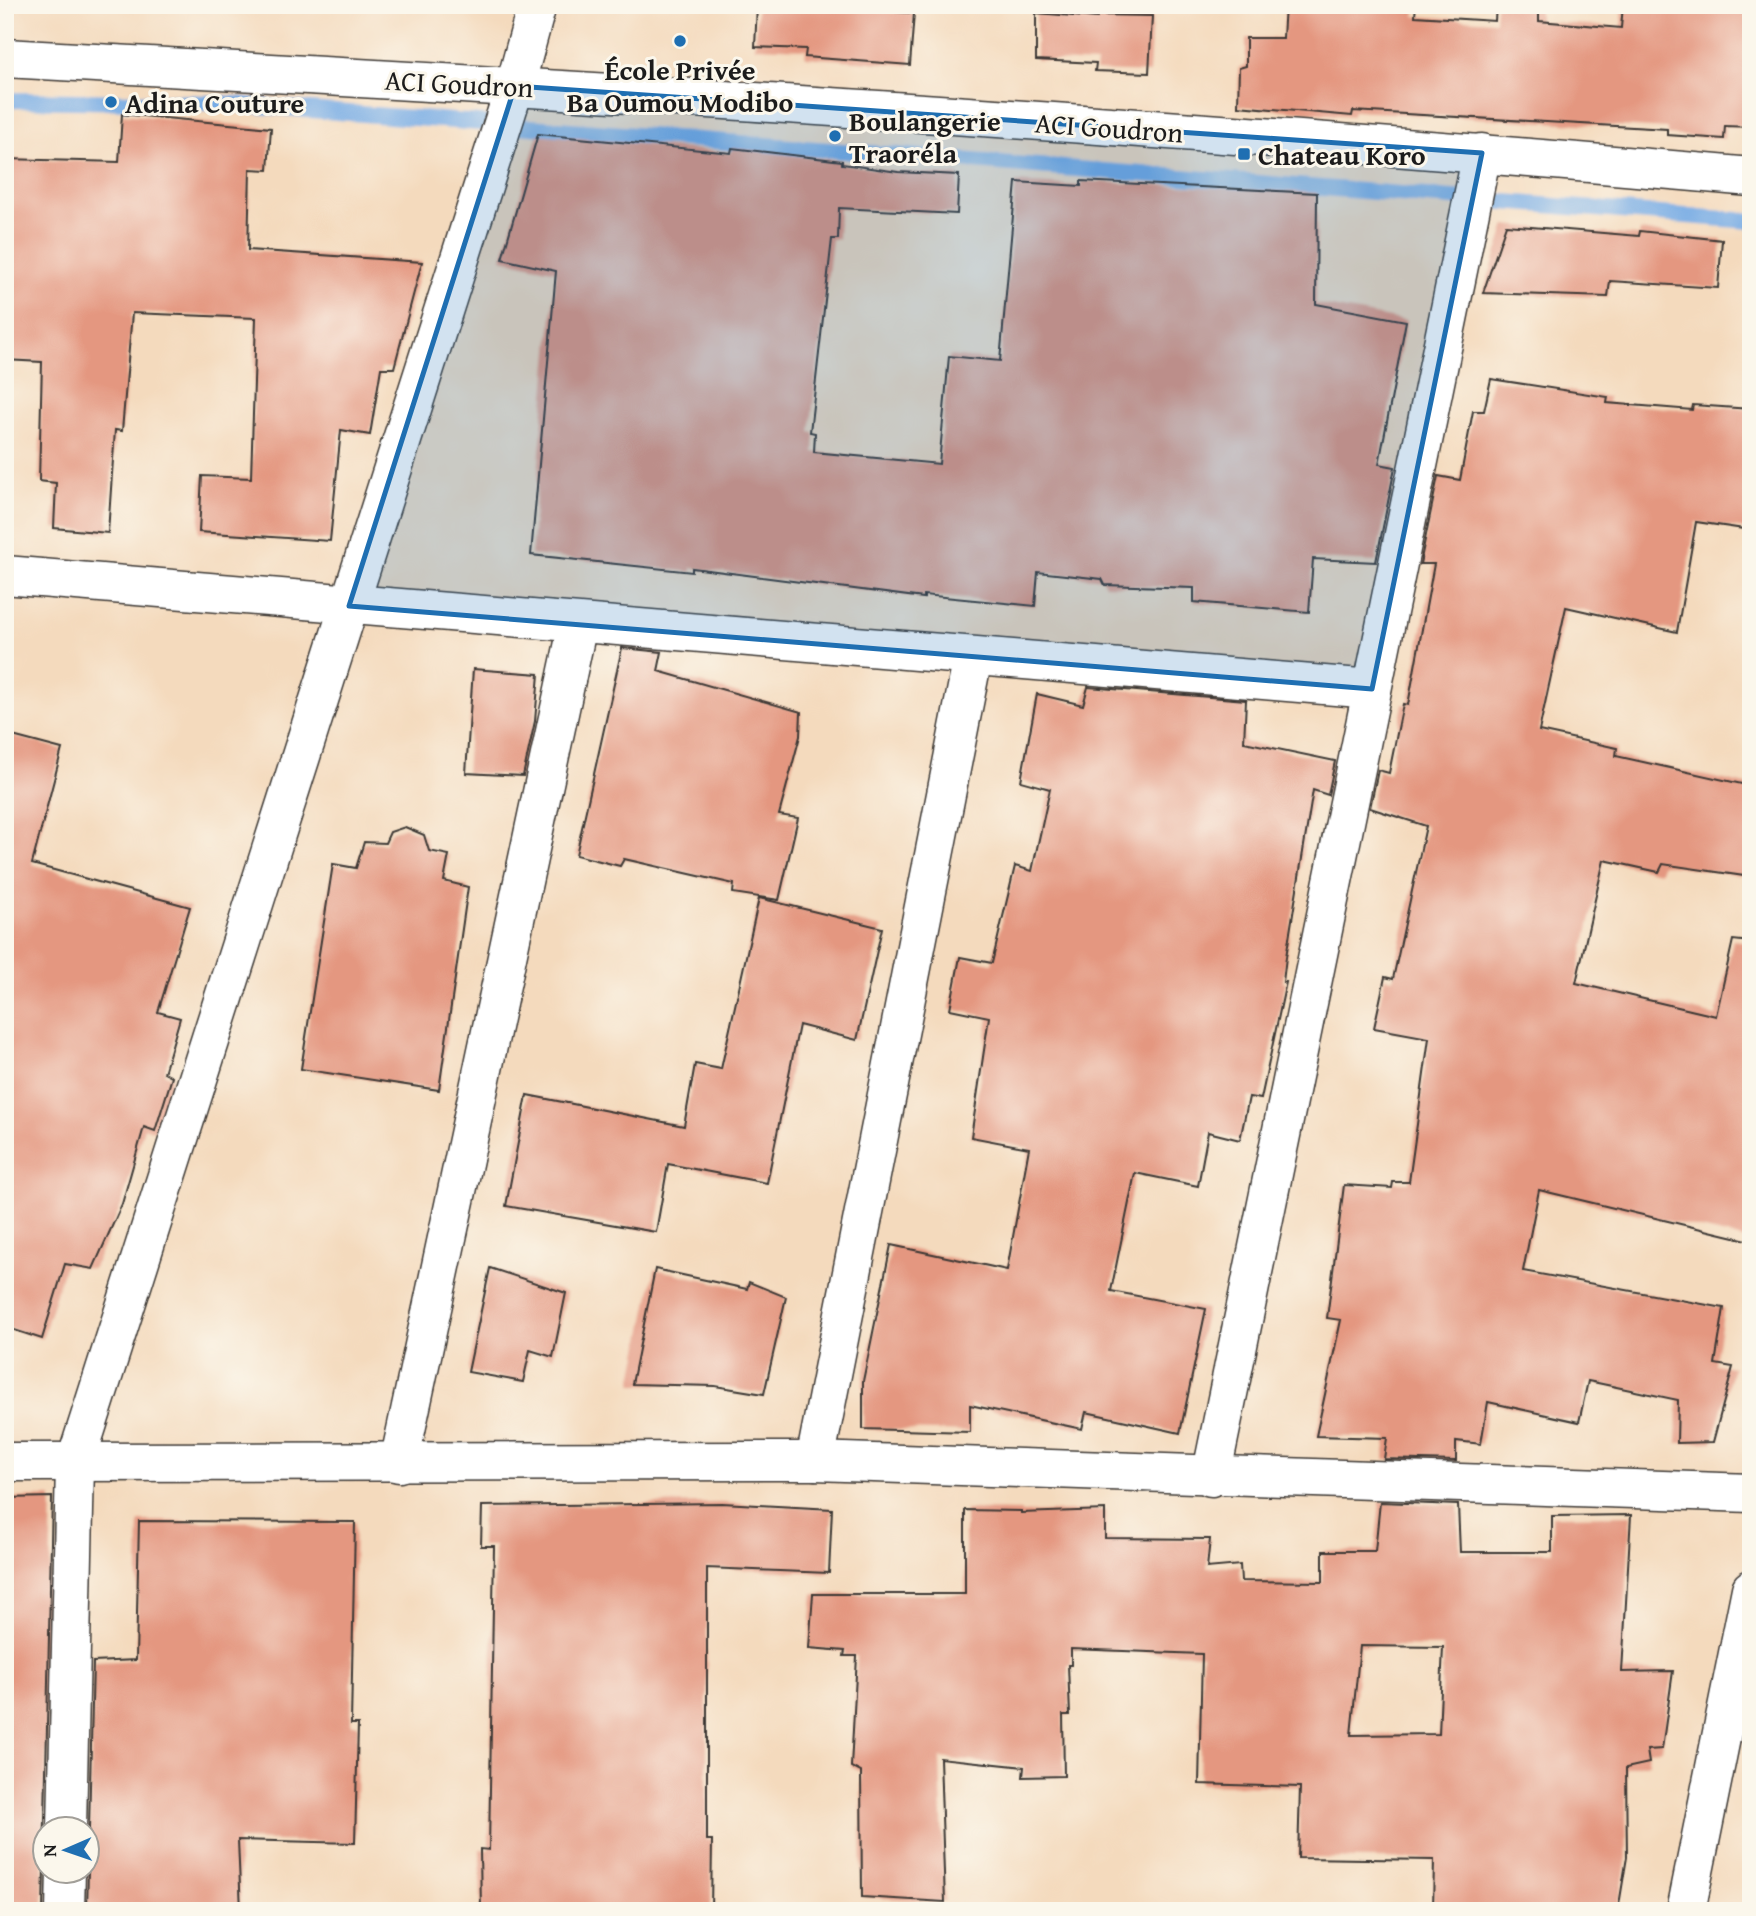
<svg xmlns="http://www.w3.org/2000/svg" width="1756" height="1916" font-family="'Gentium Book Plus',serif">
	<rect width="100%" height="100%" fill="#fbf7ec"/>
	<filter id="ink" filterUnits="userSpaceOnUse"><feTurbulence type="fractalNoise" baseFrequency=".0143" numOctaves="2"/><feDisplacementMap in="SourceGraphic" scale="14" xChannelSelector="R" yChannelSelector="G"/><feConvolveMatrix kernelMatrix="1 2 1 2 8 2 1 2 1" color-interpolation-filters="sRGB"/></filter>
	<filter id="wash" filterUnits="userSpaceOnUse"><feTurbulence type="fractalNoise" baseFrequency=".00686" numOctaves="4" result="noise"/><feDisplacementMap in="SourceGraphic" scale="28" xChannelSelector="R" yChannelSelector="G"/><feGaussianBlur stdDeviation="1.57" result="paint"/><feColorMatrix in="noise" values="0 0 0 0 0 0 0 0 0 0 0 0 0 0 0 0 0 1.4 0 .05"/><feComposite in="paint" operator="in"/></filter>
	<g filter="url(#wash)">
		<rect width="100%" height="100%" fill="#f4dabd"/>
		<g fill="none" stroke-linecap="round" stroke-linejoin="round">
			<path stroke="#77abe4" stroke-width="16" d="M5,100L220,103L1751,221"/>
		</g>
		<g id="blocks">
			<g fill="#e49780" fill-rule="evenodd">
				<path d="M757,5L914,13L910,65L805,57L806,49L755,47Z"/>
				<path d="M1285,5H1416L1415,16L1495,21L1496,5H1539V21L1621,28L1623,5H1751V127L1725,126L1724,139L1667,135V129L1353,111L1352,116L1238,106L1239,68L1246,66V38H1283Z"/>
				<path d="M1036,13L1097,18V15L1152,16L1149,73L1095,71L1096,63L1036,60Z"/>
				<path d="M122,114L271,128L268,170L250,169L248,250L422,262L394,368H381L370,435L341,430L330,541L199,532L202,476L251,478L256,318L132,313L122,431L115,430L108,533L54,528L56,483L39,481L42,362L5,360V159L119,162Z"/>
				<path d="M538,134L731,153L732,148L842,161V164L898,172L959,175L957,214L839,208L838,239H832L810,432L815,433L814,452L939,464L949,356L1000,361L1016,182L1081,186V181L1317,193L1316,304L1406,321L1379,464L1395,467L1376,562L1313,559L1309,612L1194,602V588L1105,585L1102,579L1038,572L1035,606L924,595V598L692,568V572L531,555L556,271L502,259Z"/>
				<path d="M1506,225L1639,236L1640,231L1722,240L1718,288L1610,281L1608,297L1483,293Z"/>
				<path d="M1491,379L1608,397L1607,403L1692,410L1693,405L1751,409V530L1696,522L1677,632L1566,607L1539,731L1617,748L1616,756L1751,786V877L1663,864L1659,872L1604,860L1576,983L1716,1016L1733,940L1751,942V1241L1539,1190L1523,1271L1724,1308L1715,1364L1733,1367L1713,1442L1677,1443L1678,1400L1588,1381L1579,1422L1488,1402L1481,1444L1456,1441V1461L1384,1459L1387,1438L1316,1436L1341,1320L1327,1318L1344,1185L1392,1188L1393,1182H1409L1429,1038L1374,1028L1385,977L1393,979L1426,826L1370,808L1378,770L1389,773L1403,704L1408,705L1434,564H1420L1438,476L1460,480L1473,411H1484Z"/>
				<path d="M622,648L662,652L658,671L801,712L800,736L779,815L798,818L779,900L733,893L734,884L624,859L620,866L576,855Z"/>
				<path d="M473,669L539,674L535,721L523,776L466,773Z"/>
				<path d="M1088,687L1246,700L1244,742L1335,761L1328,795L1313,790L1286,957L1283,982H1286L1261,1099L1249,1097L1240,1140L1208,1132L1198,1186L1135,1173L1111,1291L1206,1309L1180,1433L1086,1412L1082,1429L970,1405V1432L863,1429V1381L891,1245L1007,1270L1029,1148L971,1137L989,1017L950,1009L960,957L992,963L1015,866L1032,871L1050,789L1021,781L1037,694L1083,705Z"/>
				<path d="M5,734L62,749L32,864L190,907L158,1012L180,1018L164,1073L172,1077L155,1131L144,1127L122,1204L93,1269L65,1264L42,1339L5,1327Z"/>
				<path d="M405,827L424,835L429,851L449,855L444,881L468,887L439,1090L301,1069L333,864L356,868L364,842L385,843L390,832Z"/>
				<path d="M759,898L882,928L857,1040L799,1025L767,1183L668,1164L656,1232L506,1206L527,1095L684,1126L695,1064L721,1069Z"/>
				<path d="M490,1268L566,1293L553,1357L530,1350L523,1382L468,1372Z"/>
				<path d="M655,1269L747,1289L749,1282L786,1297L764,1394L715,1386L632,1384Z"/>
				<path d="M52,1497L43,1911H5V1498Z"/>
				<path d="M1380,1502L1458,1505L1460,1552H1552V1516L1631,1515L1622,1672L1673,1671L1662,1749L1647,1750L1649,1763L1626,1768L1627,1857L1618,1911H1433L1434,1860L1298,1858L1300,1787L1199,1784L1202,1654L1071,1649V1665H1068L1070,1715H1063L1064,1776L1023,1777L1024,1767L940,1758L945,1902L862,1897L861,1772L851,1767L857,1656H844L845,1651L809,1648L813,1594H965V1510L1021,1511V1513L1105,1510V1538L1210,1539L1207,1568L1240,1565L1241,1581L1323,1582V1551H1375ZM1360,1646L1443,1647L1439,1734L1351,1735Z"/>
				<path d="M722,1503L832,1509L829,1573L707,1568V1840H712L711,1911H481L480,1849L489,1850L494,1546H481L482,1506Z"/>
				<path d="M139,1521L355,1522L351,1724H358L355,1843L238,1840L241,1911H87L93,1662L136,1660Z"/>
			</g>
		</g>
	</g>
	<g filter="url(#ink)">
		<use href="#blocks" fill-opacity="0" stroke="#3c3834" stroke-width="2"/>
		<g fill="none" stroke-linecap="round" stroke-linejoin="round">
			<defs>
				<g id="minor">
					<path d="M5,575L1372,689"/>
					<path d="M815,1461L973,657"/>
					<path d="M5,1462L815,1461L1751,1493"/>
					<path d="M399,1463L578,624"/>
					<path d="M1211,1477L1482,153"/>
					<path d="M67,1828L75,1464L515,86L537,5"/>
					<path d="M65,1911L66,1870"/>
					<path d="M1686,1911L1751,1589"/>
				</g>
				<path id="tertiary" d="M5,58C587,90 1170,125 1751,177"/>
			</defs>
			<use href="#minor" stroke="#3c3834" stroke-width="41"/>
			<use href="#tertiary" stroke="#3c3834" stroke-width="41"/>
			<use href="#minor" stroke="#fff" stroke-width="38"/>
			<use href="#tertiary" stroke="#fff" stroke-width="38"/>
		</g>
	</g>
	<path fill="#1f6fb2" fill-opacity="0.2" stroke="#1f6fb2" stroke-width="5" stroke-linejoin="round" d="M515,86L1482,153L1372,689L349,606Z"/>
	<g fill="#1f6fb2" stroke="#fbf7ec" stroke-width="2.5">
		<circle cx="680" cy="41" r="7"/>
		<circle cx="111" cy="102" r="7"/>
		<circle cx="835" cy="136" r="7"/>
		<rect x="1237" y="147" width="14" height="14" rx="3.5"/>
	</g>
	<g text-anchor="middle" dominant-baseline="central" stroke-width="6" stroke-linejoin="round" paint-order="stroke">
		<g font-size="28" font-weight="bold" fill="#1c1c1c" stroke="#fbf7ec" text-anchor="start">
			<text x="680" y="69" text-anchor="middle">École Privée<tspan x="680" dy="32">Ba Oumou Modibo</tspan></text>
			<text x="125" y="102">Adina Couture</text>
			<text x="849" y="120">Boulangerie<tspan x="849" dy="32">Traoréla</tspan></text>
			<text x="1258" y="154">Chateau Koro</text>
		</g>
		<g font-size="28" fill="#1c1c1c" stroke="#fbf7ec">
			<text transform="translate(459 83) rotate(3)">ACI Goudron</text>
			<text transform="translate(1109 127) rotate(4)">ACI Goudron</text>
		</g>
	</g>
	<rect width="1756" height="1916" fill="none" stroke="#fbf7ec" stroke-width="28"/>
	<g transform="translate(66 1850) rotate(268)"><circle r="33" fill="#fbf7ec" stroke="#a29f99" stroke-width="2"/>
	<path d="M0-5L12 26L0 18L-12 26Z" fill="#1f6fb2"/>
	<text y="-10" font-size="19" font-weight="bold" text-anchor="middle" fill="#1c1c1c">N</text>
	</g>
</svg>
